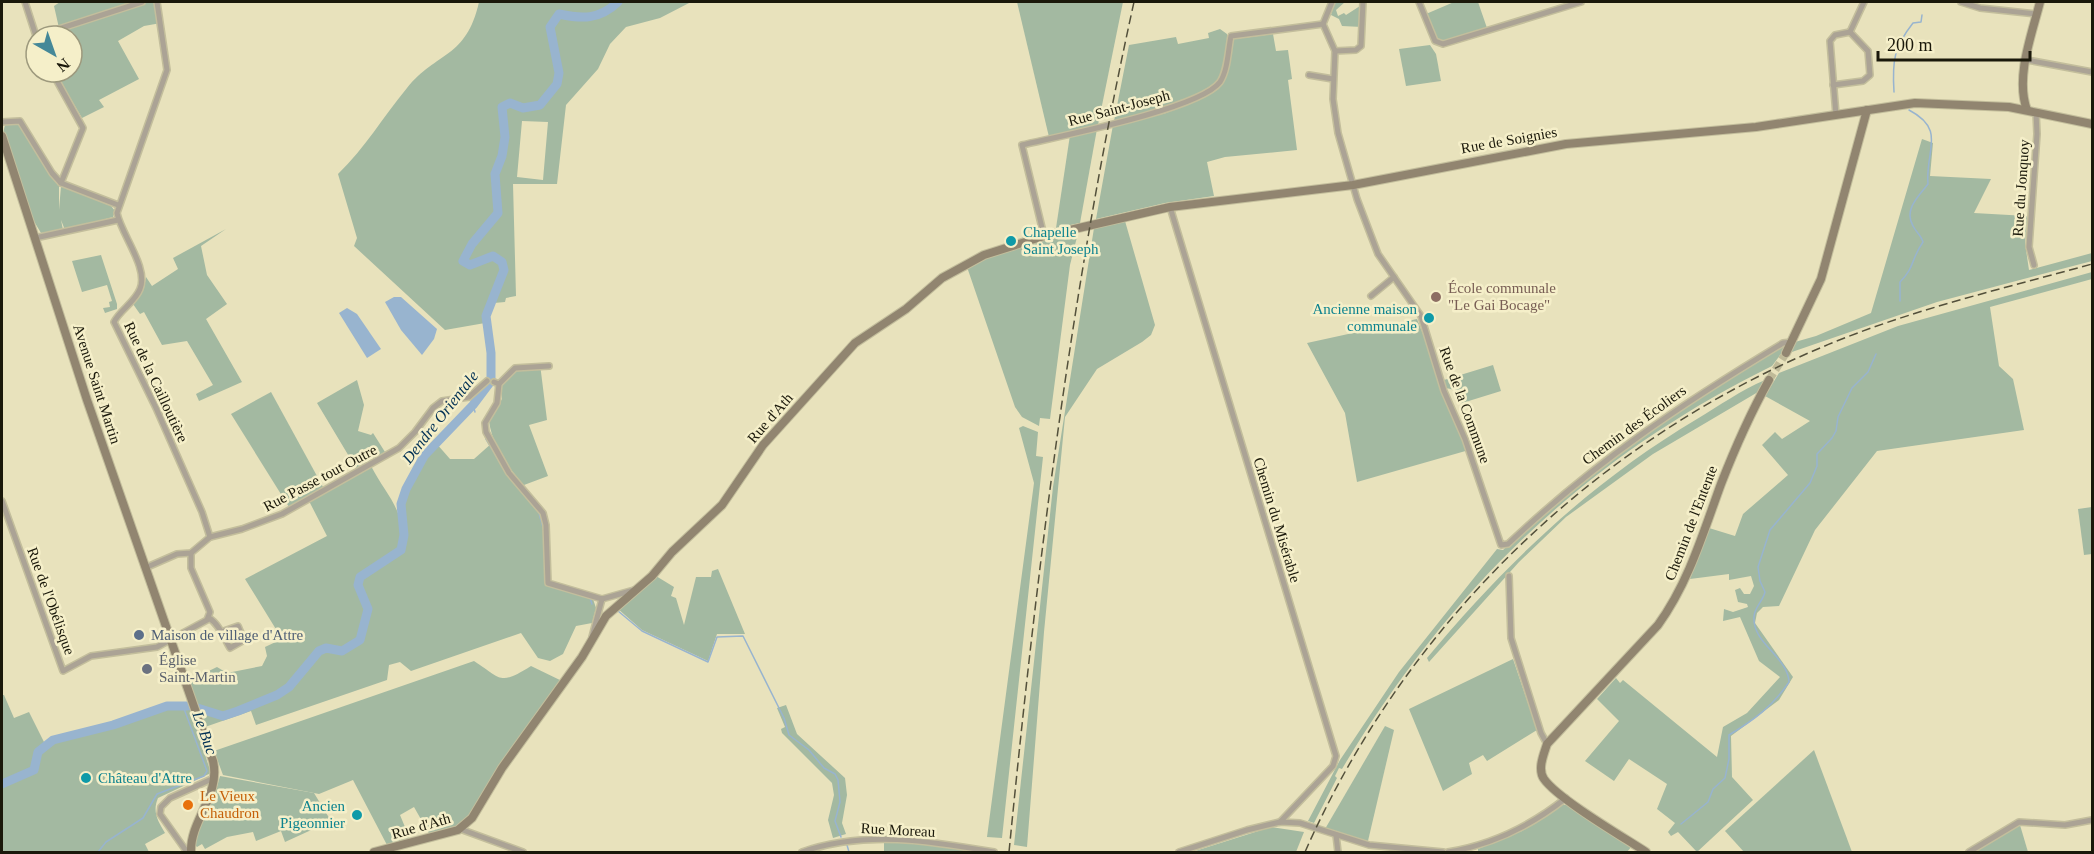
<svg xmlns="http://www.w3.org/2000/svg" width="2094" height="854" font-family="'Times New Roman',serif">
	<rect width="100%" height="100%" fill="#e8e2bc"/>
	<g fill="#a3b9a1" fill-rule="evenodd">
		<path d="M60,2H157L161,23L144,26L118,41L139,79L99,100L104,107L82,118L55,72H72V36H40L59,28L54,6Z"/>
		<path d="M479,2H691L660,18L626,27L610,44L598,69L566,105L557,184H513L516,296L506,298L505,302L494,303L490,316L485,317V323L445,330L354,246L357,238L338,174C365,148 383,117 407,88C437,51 466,59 479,2ZM522,121L548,122L543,180L517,177Z"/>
		<path d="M1017,2H1123L1098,125L1049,137Z"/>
		<path d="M1335,2H1345L1336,10L1338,16L1344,13L1346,15L1360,6L1362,27L1342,26L1339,19L1331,15Z"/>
		<path d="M1454,2H1478L1487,28L1459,38L1439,41L1435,37L1426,14Z"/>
		<path d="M1220,29L1227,34C1227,46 1227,70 1219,80C1200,103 1141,114 1114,121L1129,45L1176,37L1178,44L1209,38L1208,33Z"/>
		<path d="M1273,34L1276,51L1288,50L1292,79L1288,80L1297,150L1225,157L1207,162L1214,196L1165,203L1096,219L1113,125L1166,113L1216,89L1220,85L1234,39Z"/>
		<path d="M1430,45L1436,54L1441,81L1406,86L1399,49Z"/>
		<path d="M18,122L59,185V210L61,186L111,206L115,211L113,217L65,230L61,220L63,230L41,233L32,218L3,133L5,125Z"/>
		<path d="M1097,129L1080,223L1056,228L1070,135Z"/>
		<path d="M1922,139L1933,143L1930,176L1991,179L1974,213L2027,216L2025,243L2029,270L2092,253V261L1937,302L1789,353L1795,342L1816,336L1871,313Z"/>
		<path d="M1125,221L1155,325L1151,335L1142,342L1097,369L1065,417L1044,632L1027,847L1014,845L1053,487L1094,228Z"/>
		<path d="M226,229L201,246L207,275L227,304L206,319L242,382L199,401L196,394L213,385L187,341L162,345L144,312L140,314L133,304L144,288L146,277L152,286L178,269L173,258Z"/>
		<path d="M1078,233L1070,265L1050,419L1040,418L1039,426L1022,417L1015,407L967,267C1002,249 1040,240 1078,233Z"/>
		<path d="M101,255L117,304V309L105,313L103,308L110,307L109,302L112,301L107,285L82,292L72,261Z"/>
		<path d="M2092,272V279L1990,307L1999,366L2013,379L2024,430L1877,451L1815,530L1779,606L1763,607L1757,613L1755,623L1793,677L1779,700L1731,736L1732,777L1753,800L1697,852L1678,832L1671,836L1668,832L1675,823L1657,809L1667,784L1629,759L1614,781L1585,761L1619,721L1597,699L1616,678L1620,683L1623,680L1717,757L1723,727L1747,713L1780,677L1759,661L1740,617L1723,621L1724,609L1733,612L1748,607L1747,604L1738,602L1735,590L1740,588L1744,594H1750L1754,586L1751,576L1729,580V574L1690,579L1709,528L1735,536L1743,514L1788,475L1762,445L1775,432L1782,439L1810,421L1765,396L1779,373L1898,326Z"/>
		<path d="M1417,319L1469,450L1357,482L1345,413L1307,343Z"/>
		<path d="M1784,346L1786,347L1772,366C1584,459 1449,590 1342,769L1339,768L1335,776L1337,778L1314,823L1308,821L1340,760L1399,672L1497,549L1503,550L1572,487L1703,393Z"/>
		<path d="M540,364L547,420L529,425L548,476L524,485C508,468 492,445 489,421L502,399L501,383L515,366Z"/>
		<path d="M1493,365L1501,391L1459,404L1455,390L1446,388L1444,380Z"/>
		<path d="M357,380L364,405L358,431L371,435L373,433L385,452L356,468L317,403Z"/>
		<path d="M1765,380L1758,392L1653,454L1566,517L1519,562L1429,662L1427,658C1505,564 1591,482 1697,419C1719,406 1741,390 1765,380Z"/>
		<path d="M271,392L323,487L289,507L231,414Z"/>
		<path d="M1023,426L1038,432L1036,456L1043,457L1002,838L987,837L1034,483L1019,428Z"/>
		<path d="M436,443L450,459H474L492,443L502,461L543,513L545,584L592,596L596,608L592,623L576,626L563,654L550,661L538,658L521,633L411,671L400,662L389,665L387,680L256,725L251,711L205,727L188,681L217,667L227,673L262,666L267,656L265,647L282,639L245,579L327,536L309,501L371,466C387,497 408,512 400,549L377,562L388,560L401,550C404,535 400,523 401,508C403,485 421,460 436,443Z"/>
		<path d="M2092,507V554L2084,555L2078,509Z"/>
		<path d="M718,569L745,634H717L708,661L642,630L617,608L656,576L674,587L671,596L676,598L684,625L696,577H711L712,571Z"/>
		<path d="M1513,659L1537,730L1487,761L1483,755L1469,763L1472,774L1443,791L1409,709Z"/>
		<path d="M474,661C502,679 499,686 531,666L564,682L460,829L431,837L414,807L400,815L410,839L387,845L353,780L319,794L223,775L214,751Z"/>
		<path d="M2,695H4L14,718L29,712L45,744L167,706H189L211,773L158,798C152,812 158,821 165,833L145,844L149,852H2Z"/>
		<path d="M786,705L797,734L845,778L847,795L842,823L846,834L833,838L828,820L834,795L832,783L782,733L781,729L785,727L777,708Z"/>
		<path d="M1385,726L1394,730L1368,841L1325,829Z"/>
		<path d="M1814,750L1852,852H1744L1725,831Z"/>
		<path d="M220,776L314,793L331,821L285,842L281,831L256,841L253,832L227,837L205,849L202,844L197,847L195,845C199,821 214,801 220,776Z"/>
		<path d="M1562,805H1571L1632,846L1627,852H1478V849L1522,831Z"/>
		<path d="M2020,825L2028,852H1975Z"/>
		<path d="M1271,827L1304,832L1296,852H1192Z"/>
		<path d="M884,839L951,845L979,852H884Z"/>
	</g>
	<g fill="#98b4cf">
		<path d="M394,297H401L437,329L434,339L422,355L401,330L385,302Z"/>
		<path d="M347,308L357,314L381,349L367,358L339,313Z"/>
	</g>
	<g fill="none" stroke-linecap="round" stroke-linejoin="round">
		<g stroke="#98b4cf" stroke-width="1.5">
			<path d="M1894,92C1892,61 1894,47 1913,23L1921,22L1922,15"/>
			<path d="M1900,301V282C1915,267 1911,259 1923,242C1921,235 1916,232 1913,226C1903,209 1920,195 1928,184C1925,150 1947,130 1909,110"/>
			<path d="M473,405L475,412"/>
			<path d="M486,439L504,469"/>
			<path d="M538,510L544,531"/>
			<path d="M548,586L590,598L592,604"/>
			<path d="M618,611L642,631L708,662L717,637L743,636L784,718L789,735L809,750L824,768L835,774L838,780L840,802L835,821L841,837"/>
			<path d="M1681,824L1708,802L1713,789L1725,778L1729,759V735C1754,720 1773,706 1789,682C1788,657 1752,643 1754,617C1754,608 1763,601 1765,592L1760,581L1758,567L1770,530L1810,483L1817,466V454L1832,438L1836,431L1838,417L1852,388L1868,372L1876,354"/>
			<path d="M847,845L849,852"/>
			<path d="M98,852L106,842L143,818L157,794L204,776L207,771L183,706"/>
		</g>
		<g stroke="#98b4cf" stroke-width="9">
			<path d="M191,706L223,716L238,711L277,695L289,687L319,651L326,648L342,651L360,640L368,609L358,585L360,577L401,550L404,535L401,504L406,489L424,456L473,405L491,381V353L486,316L504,270L502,262L493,256L470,265L463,261L472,244L498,213L495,174L502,156L505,137L502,107L510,103L523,108L540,105L557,84L559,73L550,27L559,14C582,19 599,20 618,2"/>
			<path d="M2,784L34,770L38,752L53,740L113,725L167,706H187"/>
		</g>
		<path stroke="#bfba98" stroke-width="8" stroke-dasharray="8 4" stroke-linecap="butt" d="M1769,380L1786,353"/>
		<defs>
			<g id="street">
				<path d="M25,2L36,36"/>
				<path d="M157,2L167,70L117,213C121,234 149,268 140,289C135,302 120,310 114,322L156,408L202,512L210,537"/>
				<path d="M1332,2L1323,24L1335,51L1333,99L1338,133L1357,199L1378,254L1421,316L1444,391L1465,439L1501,545L1508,544C1596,461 1680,405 1783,343L1792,342"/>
				<path d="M1419,2L1435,41L1443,44L1581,2"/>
				<path d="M1961,2L1980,8L2037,14"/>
				<path d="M1850,32L1864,2"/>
				<path d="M37,36L142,2"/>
				<path d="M1335,51L1356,50L1361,46L1363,2"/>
				<path d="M2027,60L2092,72"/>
				<path d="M52,72L83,128L61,183"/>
				<path d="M1309,75L1333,79"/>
				<path d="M1833,85L1863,81L1870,75L1868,51L1850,32"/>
				<path d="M1836,115L1830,41L1835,35L1850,32"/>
				<path d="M2,122L20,121L52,173L61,183L118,205"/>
				<path d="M1170,207L1336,756L1333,766L1280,822"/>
				<path d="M1044,236L1022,145C1060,136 1200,109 1220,82C1228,70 1228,50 1231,36L1323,24"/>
				<path d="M35,238L118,220"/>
				<path d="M2034,265L2029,247L2037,134L2036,112"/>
				<path d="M1371,296L1394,277"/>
				<path d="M494,382L499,384L497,403L485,423L486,432L509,473L543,513L546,525L548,583L602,599"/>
				<path d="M499,384L515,368L549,366"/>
				<path d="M2,501L63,671L91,656L157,647L207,620L210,612L191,568V553"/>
				<path d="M145,568L177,554L191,553L210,537L242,529L282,514L399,448L415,432L433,408L442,401L469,397L487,381"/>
				<path d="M1509,576L1511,638L1541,733L1547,744"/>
				<path d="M602,599L634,590"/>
				<path d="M209,618C219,624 224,638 230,648L244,640L238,626L221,632"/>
				<path d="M592,637L602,599"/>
				<path d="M460,829L523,852"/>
				<path d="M1336,835L1338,852"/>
				<path d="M187,852L160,814L161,807L170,798L214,778"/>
				<path d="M802,852C865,830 930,841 994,852"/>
				<path d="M1179,852L1247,830L1280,822L1300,823L1369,845L1443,852"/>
				<path d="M1448,852C1491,845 1532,825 1566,798"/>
				<path d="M1969,852L2019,822L2065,825L2092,820"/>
			</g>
			<g id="secondary">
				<path d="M2027,110C2015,77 2032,34 2040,2"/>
				<path d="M2,136L87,400L213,761C221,795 190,820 191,852"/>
				<path d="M1786,353L1821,279L1867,110"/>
				<path d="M374,852L458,830L472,818L502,768L582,657L606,616L652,576L672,552L722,505L763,445L855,343L906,309L942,278L984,255L1044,236L1170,207L1353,185L1566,144L1756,127L1915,103L2009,107L2092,124"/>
				<path d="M1646,852C1623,837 1558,799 1544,779C1537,769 1544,754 1547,744L1658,625C1689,582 1703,533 1721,484C1735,448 1750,414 1769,380"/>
			</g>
		</defs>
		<use href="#street" stroke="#c3be9c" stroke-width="8"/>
		<use href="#secondary" stroke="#c3be9c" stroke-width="10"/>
		<use href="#street" stroke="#aba395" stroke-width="5"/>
		<use href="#secondary" stroke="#918570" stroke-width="8"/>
		<g stroke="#53503b" stroke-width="1.5" stroke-dasharray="9 4.5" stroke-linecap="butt">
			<path d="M1009,852C1037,567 1072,282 1134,2"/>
			<path d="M1305,852C1404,628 1587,448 1813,351C1902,312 1998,290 2092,264"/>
		</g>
	</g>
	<g fill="#0f9aa8" stroke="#f5efc9" stroke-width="2">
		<circle cx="1011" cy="241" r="6"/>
		<circle cx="1429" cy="318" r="6"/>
		<circle cx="86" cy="778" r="6"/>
		<circle cx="357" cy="815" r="6"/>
	</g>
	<circle fill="#8d6e63" stroke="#f5efc9" stroke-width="2" cx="1436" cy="297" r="6"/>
	<circle fill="#5c6f8a" stroke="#f5efc9" stroke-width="2" cx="139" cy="635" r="6"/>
	<circle fill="#6b7280" stroke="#f5efc9" stroke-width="2" cx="147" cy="669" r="6"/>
	<circle fill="#e8710a" stroke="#f5efc9" stroke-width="2" cx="188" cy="805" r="6"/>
	<g text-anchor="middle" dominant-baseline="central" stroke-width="5" stroke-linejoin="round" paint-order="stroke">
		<g font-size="15" fill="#1a180a" stroke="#f5efc9">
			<text transform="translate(1119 108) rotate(-15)">Rue Saint-Joseph</text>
			<text transform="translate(1509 140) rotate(-10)">Rue de Soignies</text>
			<text transform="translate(2021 188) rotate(-86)">Rue du Jonquoy</text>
			<text transform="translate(156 382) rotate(65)">Rue de la Cailloutière</text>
			<text transform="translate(97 384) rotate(72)">Avenue Saint Martin</text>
			<text transform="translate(1465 405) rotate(70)">Rue de la Commune</text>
			<text transform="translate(770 418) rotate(-49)">Rue d'Ath</text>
			<text transform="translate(1634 425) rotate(-36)">Chemin des Écoliers</text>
			<text transform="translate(320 478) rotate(-28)">Rue Passe tout Outre</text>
			<text transform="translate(1277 520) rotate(73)">Chemin du Misérable</text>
			<text transform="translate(1691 523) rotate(-69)">Chemin de l'Entente</text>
			<text transform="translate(51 601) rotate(70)">Rue de l'Obélisque</text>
			<text transform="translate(421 826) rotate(-16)">Rue d'Ath</text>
			<text transform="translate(898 830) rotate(3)">Rue Moreau</text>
		</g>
		<g font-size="15" fill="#0d838f" stroke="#f5efc9" text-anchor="start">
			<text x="1023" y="232">Chapelle<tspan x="1023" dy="17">Saint Joseph</tspan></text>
			<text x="1417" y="309" text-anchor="end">Ancienne maison<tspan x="1417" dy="17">communale</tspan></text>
			<text x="98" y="778">Château d'Attre</text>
			<text x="345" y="806" text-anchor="end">Ancien<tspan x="345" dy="17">Pigeonnier</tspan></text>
		</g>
		<g font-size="15" fill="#785e54" stroke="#f5efc9" text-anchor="start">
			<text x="1448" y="288">École communale<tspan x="1448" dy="17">"Le Gai Bocage"</tspan></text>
		</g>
		<g font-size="15" fill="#4e5e75" stroke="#f5efc9" text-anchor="start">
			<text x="151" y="635">Maison de village d'Attre</text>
		</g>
		<g font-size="15" fill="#5b616d" stroke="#f5efc9" text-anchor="start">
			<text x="159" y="660">Église<tspan x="159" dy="17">Saint-Martin</tspan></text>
		</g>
		<g font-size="15" fill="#c56008" stroke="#f5efc9" text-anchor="start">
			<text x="200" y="796">Le Vieux<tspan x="200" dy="17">Chaudron</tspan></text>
		</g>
		<g font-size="16" font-style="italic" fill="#013054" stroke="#f5efc9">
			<text transform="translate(440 417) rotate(-52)">Dendre Orientale</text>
			<text transform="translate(205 733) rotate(70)">Le Buc</text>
		</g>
	</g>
	<rect width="2094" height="854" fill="none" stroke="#1a180a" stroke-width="6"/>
	<g transform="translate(54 54) rotate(140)"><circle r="28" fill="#f5efc9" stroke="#9d997d" stroke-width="1.5"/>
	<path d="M0-4.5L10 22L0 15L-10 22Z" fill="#458898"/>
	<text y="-9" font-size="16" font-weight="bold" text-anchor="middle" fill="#1a180a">N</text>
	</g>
	<path d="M1878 51v9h152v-9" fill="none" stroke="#1a180a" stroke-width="3"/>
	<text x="1887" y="51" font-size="18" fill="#1a180a" stroke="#f5efc9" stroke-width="4.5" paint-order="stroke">200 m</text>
</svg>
